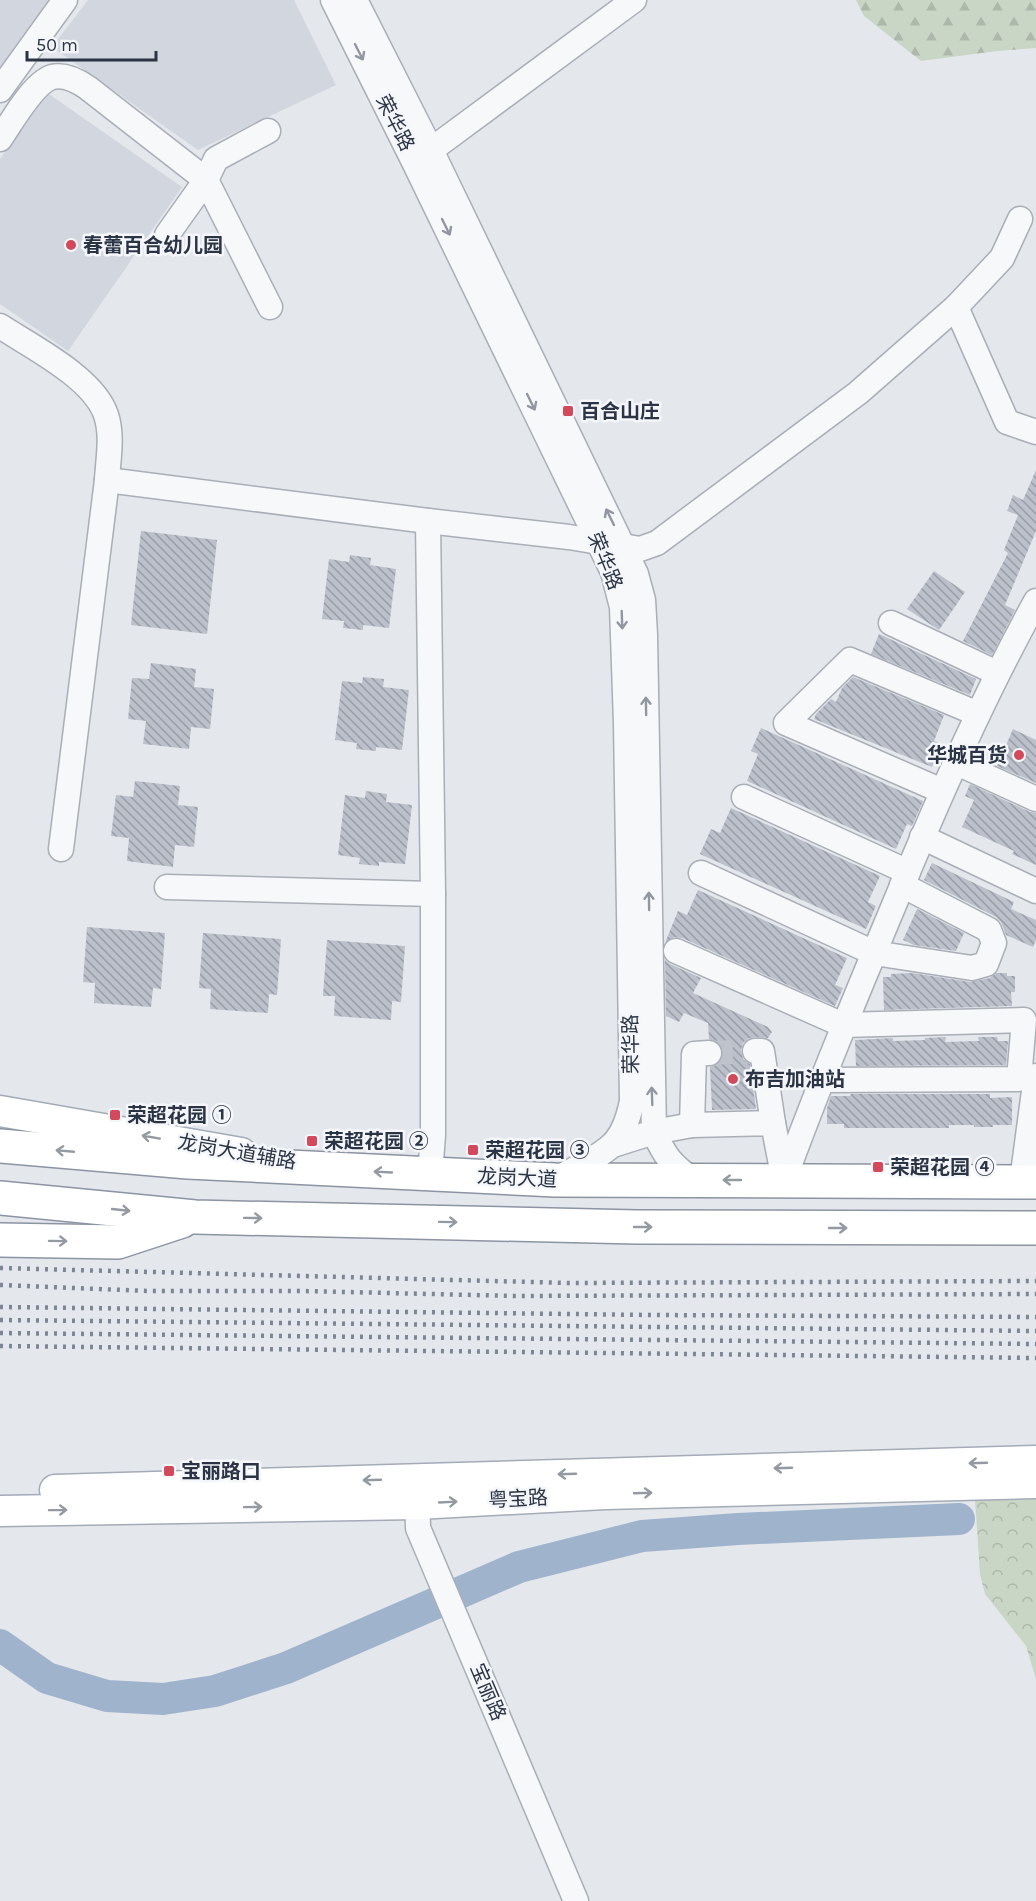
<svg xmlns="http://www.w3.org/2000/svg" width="1036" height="1901" font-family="Karla,'Noto Sans SC',sans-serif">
	<defs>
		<pattern id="forest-firs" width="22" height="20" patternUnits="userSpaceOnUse" patternTransform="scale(1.5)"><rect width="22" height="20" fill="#c9d6c5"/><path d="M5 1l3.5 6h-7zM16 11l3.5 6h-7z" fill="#adb8ab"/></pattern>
		<pattern id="park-crowns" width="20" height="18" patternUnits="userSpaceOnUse" patternTransform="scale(1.5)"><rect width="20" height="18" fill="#c9d6c5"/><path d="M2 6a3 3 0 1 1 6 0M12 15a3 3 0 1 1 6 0" fill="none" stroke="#adb8ab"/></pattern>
		<pattern id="building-back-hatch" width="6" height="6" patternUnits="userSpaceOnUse" patternTransform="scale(1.5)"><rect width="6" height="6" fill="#bbc0ca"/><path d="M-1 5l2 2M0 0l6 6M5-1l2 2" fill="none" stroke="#989da6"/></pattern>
	</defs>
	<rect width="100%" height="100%" fill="#e4e7ec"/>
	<g fill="#d2d6de">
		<path d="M0,0H51L0,72Z"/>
		<path d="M88,0H294L336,85L198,150L52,47Z"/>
		<path d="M46,92L182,187L68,351L0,304V159Z"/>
	</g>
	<path fill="url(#forest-firs)" d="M856,0H1036V48L997,51L921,61L864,16Z"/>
	<path fill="url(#park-crowns)" d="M1036,1498V1679L1026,1646L985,1594L980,1574L975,1499Z"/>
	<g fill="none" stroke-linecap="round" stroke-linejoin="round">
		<path stroke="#9fb4cc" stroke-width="32" d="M0,1645L47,1678L107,1696L163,1699L215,1691L286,1668L519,1567L642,1536L738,1529L959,1519"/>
	</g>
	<g fill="url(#building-back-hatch)">
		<path d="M1036,470V531L1005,605L1015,610L992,655L963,641L1008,553L1004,550L1018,515L1007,511L1013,495L1023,500Z"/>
		<path d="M141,531L217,540L207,634L131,625Z"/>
		<path d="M350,555L371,558L370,565L396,569L389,628L363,625V630L343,628L344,621L322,619L329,559L349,562Z"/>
		<path d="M934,571L965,592L939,630L907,609Z"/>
		<path d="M879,634L976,679L970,695L871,654Z"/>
		<path d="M151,663L196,669L194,687L214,689L210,729L191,727L189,749L143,744L146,721L128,719L132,678L149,679Z"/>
		<path d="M363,677L384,679L383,687L409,690L402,750L376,747V751L356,749L357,743L335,740L342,681L362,683Z"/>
		<path d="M853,677L944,715L934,741L942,744L932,767L814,719L816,714L831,699L836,702L842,688Z"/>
		<path d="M761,728L923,801L912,826L907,824L896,849L747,781L758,754L751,751Z"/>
		<path d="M1013,729L1036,740V783L997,766Z"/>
		<path d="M135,781L180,786L178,805L198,807L194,847L175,845L173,867L127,861L129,838L111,836L116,795L133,797Z"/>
		<path d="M970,784L1030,812L1036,813V865L1012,854L1014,851L962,827L974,800L965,796Z"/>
		<path d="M366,791L387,794L386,802L412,805L405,864L379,862V866L359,864L360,858L338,855L345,795L365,798Z"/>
		<path d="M731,808L880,876L868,902L876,906L866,929L700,854L711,829L720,833Z"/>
		<path d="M932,863L1014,902L1011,909L1036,920V940L1033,947L1006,935L1001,922L996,917L924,880Z"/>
		<path d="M698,890L847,958L835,985L843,988L835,1006L682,938L674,937L665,943L678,911L687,915Z"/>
		<path d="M917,909L964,933L956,951L914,945L903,940Z"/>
		<path d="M87,927L165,933L161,989L153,988L151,1007L94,1003L95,983L83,982Z"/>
		<path d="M203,933L281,939L277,995L269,994L268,1013L210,1009L211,989L199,988Z"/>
		<path d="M327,940L405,946L401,1002L392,1001L391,1020L334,1016L335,996H323Z"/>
		<path d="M665,960L670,964L701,978L693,993L768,1027L772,1032L768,1038L755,1037L747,1039L743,1043L741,1050L743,1059L750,1064L756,1109L712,1110L710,1067L716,1065L721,1060L723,1051L721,1046L716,1041L709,1039L708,1023L684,1013L679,1022L666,1016Z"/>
		<path d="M912,973L970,982L990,978L996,973H1007V976H1015V992H1011L1012,1006L884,1010L883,977H891V974Z"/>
		<path d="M946,1037L945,1042L979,1041L978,1037H997L998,1041H1008L1006,1065L856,1066L855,1040L893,1038V1041L925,1040V1038Z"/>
		<path d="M851,1094H990V1098L1012,1097V1125H993V1127H974V1125H949V1128H844V1124H827V1108L831,1096H850Z"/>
	</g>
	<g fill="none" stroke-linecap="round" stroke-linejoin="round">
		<path stroke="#bfc3cb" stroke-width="24" stroke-dasharray="24 12" stroke-linecap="butt" d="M709,1053L755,1051"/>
		<defs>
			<g id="minor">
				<path d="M333,0L414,162L613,572L622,607L626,723L632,1101C629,1116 624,1133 613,1144C600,1157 573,1170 556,1179"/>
				<path d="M355,0L431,150L636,574L643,600L645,635L654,1132C665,1157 672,1165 693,1180"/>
				<path d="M0,90L65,0"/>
				<path d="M0,139C11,123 33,83 52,77C65,74 78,81 88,88L206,180L270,307"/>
				<path d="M431,150L634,0"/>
				<path d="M167,235L206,180L216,159L268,131"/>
				<path d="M956,307L1007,422L1036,432"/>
				<path d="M0,326C32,347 94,378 106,415C113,436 108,459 107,480L61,849"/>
				<path d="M107,480L428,521L569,537L640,549L657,543L858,393L956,307L1002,258L1020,219"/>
				<path d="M428,521L433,894V1135L430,1174"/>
				<path d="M891,623L997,673"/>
				<path d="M955,762L1036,799"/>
				<path d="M942,791L786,723L850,660L978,714"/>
				<path d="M744,797L908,872"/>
				<path d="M922,837L1036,891"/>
				<path d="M701,873L874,953L972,968L986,964L994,943L989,930L902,885"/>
				<path d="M167,887L433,894"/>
				<path d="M676,951L843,1025L1024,1020L1019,1079L822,1080"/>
				<path d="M755,1051H762L773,1123"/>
				<path d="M692,1125L694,1054L709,1053"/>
				<path d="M613,1145L654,1132L692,1125L773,1123L784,1180"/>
				<path d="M784,1180C818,1087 856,996 894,905C937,802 982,699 1036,601"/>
				<path d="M1022,1181L1036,1076"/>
				<path d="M417,1485L418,1528L576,1901"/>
			</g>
			<g id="major">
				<path d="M0,1111L241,1153"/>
				<path d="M55,1490L1036,1461"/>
				<path d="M0,1511L417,1504L605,1494L1036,1483"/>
			</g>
			<g id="highway">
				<path d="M0,1146L188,1162L555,1180L1036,1182"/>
				<path d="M0,1198L195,1217L637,1227L1036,1228"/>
				<path d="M0,1240L118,1242L182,1221"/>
			</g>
		</defs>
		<use href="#minor" stroke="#a9aeb7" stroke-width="27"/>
		<use href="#major" stroke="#a3abb8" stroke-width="33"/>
		<use href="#highway" stroke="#8b94a3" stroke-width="36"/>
		<use href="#minor" stroke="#f7f8fa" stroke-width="24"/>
		<use href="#major" stroke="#fff" stroke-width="30"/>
		<use href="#highway" stroke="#fff" stroke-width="33"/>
		<g stroke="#7d8696" stroke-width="4.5" stroke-dasharray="3 6" stroke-linecap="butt">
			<path d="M0,1268L568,1283L1036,1281"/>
			<path d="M0,1285L148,1291H303L516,1296L1036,1294"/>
			<path d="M0,1307L651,1315L1036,1317"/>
			<path d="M0,1320L1036,1331"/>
			<path d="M0,1333L1036,1344"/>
			<path d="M0,1346L1036,1358"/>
		</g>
	</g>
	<defs><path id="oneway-shaft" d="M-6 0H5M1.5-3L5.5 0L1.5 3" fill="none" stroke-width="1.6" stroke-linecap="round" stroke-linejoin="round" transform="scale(1.5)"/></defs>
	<g stroke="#9196a0">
		<use href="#oneway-shaft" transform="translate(359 52) rotate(63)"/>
		<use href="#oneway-shaft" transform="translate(446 227) rotate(64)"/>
		<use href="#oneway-shaft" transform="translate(531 402) rotate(64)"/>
		<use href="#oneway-shaft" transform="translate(610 517) rotate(-116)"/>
		<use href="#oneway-shaft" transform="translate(622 620) rotate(88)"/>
		<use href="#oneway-shaft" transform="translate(646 706) rotate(-91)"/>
		<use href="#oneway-shaft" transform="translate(649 901) rotate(-91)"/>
		<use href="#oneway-shaft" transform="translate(652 1096) rotate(-92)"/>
	</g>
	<g stroke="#959aa2">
		<use href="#oneway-shaft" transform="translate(151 1137) rotate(-170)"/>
		<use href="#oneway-shaft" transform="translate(65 1151) rotate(-175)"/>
		<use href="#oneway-shaft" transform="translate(383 1172) rotate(-177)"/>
		<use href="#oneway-shaft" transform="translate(732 1180) rotate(180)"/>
		<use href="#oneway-shaft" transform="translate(121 1210) rotate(6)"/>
		<use href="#oneway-shaft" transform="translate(253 1218) rotate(1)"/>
		<use href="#oneway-shaft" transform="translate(448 1222) rotate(1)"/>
		<use href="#oneway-shaft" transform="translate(643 1227)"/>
		<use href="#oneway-shaft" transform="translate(838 1228)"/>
		<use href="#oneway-shaft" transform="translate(58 1241) rotate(1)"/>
		<use href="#oneway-shaft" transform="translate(978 1463) rotate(178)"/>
		<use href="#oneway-shaft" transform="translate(783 1468) rotate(178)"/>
		<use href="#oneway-shaft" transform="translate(567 1474) rotate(178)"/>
		<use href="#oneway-shaft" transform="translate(372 1480) rotate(178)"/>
		<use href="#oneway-shaft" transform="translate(643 1493) rotate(-2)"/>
		<use href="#oneway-shaft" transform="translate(448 1502) rotate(-3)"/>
		<use href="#oneway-shaft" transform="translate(253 1507) rotate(-1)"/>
		<use href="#oneway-shaft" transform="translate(58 1510) rotate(-1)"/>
	</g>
	<g fill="#d1495b" stroke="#f4f6f9" stroke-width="2">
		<circle cx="71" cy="245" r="6"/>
		<rect x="562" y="405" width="12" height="12" rx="3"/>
		<circle cx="1019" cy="755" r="6"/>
		<circle cx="733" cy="1079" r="6"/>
		<rect x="109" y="1109" width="12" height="12" rx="3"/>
		<rect x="306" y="1135" width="12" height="12" rx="3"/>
		<rect x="467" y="1144" width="12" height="12" rx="3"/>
		<rect x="872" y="1161" width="12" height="12" rx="3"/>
		<rect x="163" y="1465" width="12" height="12" rx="3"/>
	</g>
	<g text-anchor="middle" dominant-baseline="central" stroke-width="5" stroke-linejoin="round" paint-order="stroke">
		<g font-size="20" fill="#2b3445" stroke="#f4f6f9">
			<text transform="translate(395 123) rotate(63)">荣华路</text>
			<text transform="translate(605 561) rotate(68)">荣华路</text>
			<text transform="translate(631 1044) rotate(-91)">荣华路</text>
			<text transform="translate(237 1152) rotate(10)">龙岗大道辅路</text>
			<text transform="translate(517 1178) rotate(3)">龙岗大道</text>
			<text transform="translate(518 1499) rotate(-3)">粤宝路</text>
			<text transform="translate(488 1692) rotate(67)">宝丽路</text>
		</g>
		<g font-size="20" font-weight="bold" fill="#2b3445" stroke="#f4f6f9" text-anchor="start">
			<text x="83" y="245">春蕾百合幼儿园</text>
			<text x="580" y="411">百合山庄</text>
			<text x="1007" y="755" text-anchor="end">华城百货</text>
			<text x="745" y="1079">布吉加油站</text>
			<text x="127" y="1115">荣超花园 ①</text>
			<text x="324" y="1141">荣超花园 ②</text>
			<text x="485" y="1150">荣超花园 ③</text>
			<text x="890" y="1167">荣超花园 ④</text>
			<text x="181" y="1471">宝丽路口</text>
		</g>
	</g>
	<path d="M27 51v9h129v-9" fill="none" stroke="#2b3445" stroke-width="3"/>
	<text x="36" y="51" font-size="18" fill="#2b3445" stroke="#f4f6f9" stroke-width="4.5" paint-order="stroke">50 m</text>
</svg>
